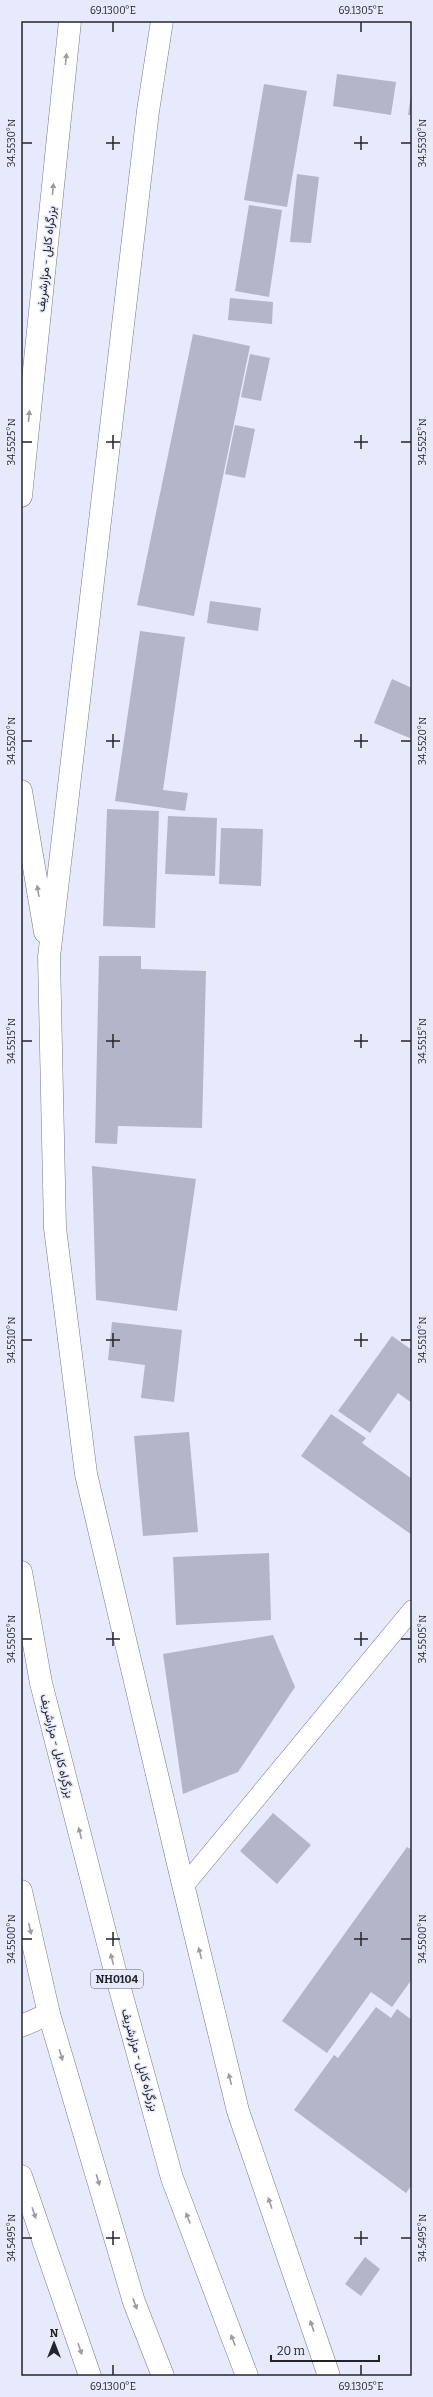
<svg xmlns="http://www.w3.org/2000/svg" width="433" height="2397" font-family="Bitter,Vazirmatn,serif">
	<rect width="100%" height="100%" fill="#e7eafd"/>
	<g fill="#b3b6c8">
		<path d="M337,74L396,82L391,115L333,106Z"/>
		<path d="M264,84L307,91L287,207L244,200Z"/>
		<path d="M411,95H412V115H408Z"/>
		<path d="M297,174L319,177L311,243L290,242Z"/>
		<path d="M249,205L282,210L269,297L235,291Z"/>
		<path d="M230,298L273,302L272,324L228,320Z"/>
		<path d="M193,334L250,346L194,616L137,605Z"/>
		<path d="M250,354L270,358L261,401L241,397Z"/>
		<path d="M235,425L255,429L245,478L225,474Z"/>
		<path d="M210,601L261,608L258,631L207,623Z"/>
		<path d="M140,631L185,637L163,790L188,793L185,811L115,801Z"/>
		<path d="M392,679L412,688V739L374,723Z"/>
		<path d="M107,809L159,811L155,928L103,926Z"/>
		<path d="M168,816L217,818L215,876L165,874Z"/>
		<path d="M221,828L263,829L261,886L219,884Z"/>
		<path d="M99,956H141V969L206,971L202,1128L118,1126L117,1144L95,1143Z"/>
		<path d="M92,1166L196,1179L177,1311L96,1300Z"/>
		<path d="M112,1322L182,1330L174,1402L141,1398L145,1365L108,1360Z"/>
		<path d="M392,1336L412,1350V1403L398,1393L370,1433L338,1411Z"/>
		<path d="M331,1414L366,1438L362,1443L412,1479V1535L301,1456Z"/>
		<path d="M189,1432L198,1532L143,1536L134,1436Z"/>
		<path d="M269,1553L271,1620L176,1625L173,1557Z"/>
		<path d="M273,1635L295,1687L238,1772L183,1794L163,1654Z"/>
		<path d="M273,1813L311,1845L277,1884L240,1851Z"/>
		<path d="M407,1847L412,1850V1979L392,2007L371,1992L327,2053L282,2021Z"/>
		<path d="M376,2007L391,2018L397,2009L412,2020V2185L406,2193L294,2110L334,2055L338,2058Z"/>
		<path d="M365,2257L380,2269L361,2296L345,2284Z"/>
	</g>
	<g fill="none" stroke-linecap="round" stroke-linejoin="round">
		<defs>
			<path id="lane" d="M184,1886L412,1610"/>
			<g id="street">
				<path d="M162,21L148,111L49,957L55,1228L86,1474L181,1876L238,2111L329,2376"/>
				<path d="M21,791L45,932"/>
				<path d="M21,2026L49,2014"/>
				<path d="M21,2176L90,2376"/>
			</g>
			<g id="highway">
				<path d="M21,496L70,21"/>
				<path d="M21,1572L41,1683L114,1967L172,2178L247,2376"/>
				<path d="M21,1891L49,2014L134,2302L163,2376"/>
			</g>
		</defs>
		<use href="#lane" stroke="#77798a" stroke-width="20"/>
		<use href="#street" stroke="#77798a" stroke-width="23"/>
		<use href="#highway" stroke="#77798a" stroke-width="23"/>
		<use href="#lane" stroke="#fff" stroke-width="19"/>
		<use href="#street" stroke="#fff" stroke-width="22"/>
		<use href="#highway" stroke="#fff" stroke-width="22"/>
	</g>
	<defs><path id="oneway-solid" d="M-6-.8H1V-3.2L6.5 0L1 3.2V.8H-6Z"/></defs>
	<g fill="#9c9ca0">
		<use href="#oneway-solid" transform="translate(66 59) rotate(-84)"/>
		<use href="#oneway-solid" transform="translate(53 189) rotate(-84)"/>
		<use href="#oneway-solid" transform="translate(29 416) rotate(-84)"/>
		<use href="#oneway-solid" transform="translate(38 891) rotate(-100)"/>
		<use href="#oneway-solid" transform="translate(80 1833) rotate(-104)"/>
		<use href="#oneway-solid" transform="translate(30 1929) rotate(77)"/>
		<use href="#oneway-solid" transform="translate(200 1953) rotate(-104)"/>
		<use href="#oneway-solid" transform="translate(112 1959) rotate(-104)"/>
		<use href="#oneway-solid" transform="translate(61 2055) rotate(73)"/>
		<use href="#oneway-solid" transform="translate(230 2079) rotate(-104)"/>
		<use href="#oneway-solid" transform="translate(98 2180) rotate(73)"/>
		<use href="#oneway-solid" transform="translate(270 2203) rotate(-109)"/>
		<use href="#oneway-solid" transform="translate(34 2213) rotate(71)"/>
		<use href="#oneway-solid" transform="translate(188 2218) rotate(-111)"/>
		<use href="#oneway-solid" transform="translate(135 2304) rotate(70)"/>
		<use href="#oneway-solid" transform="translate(312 2326) rotate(-109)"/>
		<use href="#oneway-solid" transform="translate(233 2340) rotate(-111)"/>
		<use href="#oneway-solid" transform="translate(80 2349) rotate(71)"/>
	</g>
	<path fill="none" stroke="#23242b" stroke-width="1.5" d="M113,22V32M361,22V32M113,136V150M361,136V150M22,143H32M106,143H120M354,143H368M401,143H411M113,435V449M361,435V449M22,442H32M106,442H120M354,442H368M401,442H411M113,734V748M361,734V748M22,741H32M106,741H120M354,741H368M401,741H411M113,1034V1048M361,1034V1048M22,1041H32M106,1041H120M354,1041H368M401,1041H411M113,1333V1347M361,1333V1347M22,1340H32M106,1340H120M354,1340H368M401,1340H411M113,1632V1646M361,1632V1646M22,1639H32M106,1639H120M354,1639H368M401,1639H411M113,1932V1946M361,1932V1946M22,1939H32M106,1939H120M354,1939H368M401,1939H411M113,2231V2245M361,2231V2245M22,2238H32M106,2238H120M354,2238H368M401,2238H411M113,2365V2375M361,2365V2375"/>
	<g text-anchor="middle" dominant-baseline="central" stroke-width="3" stroke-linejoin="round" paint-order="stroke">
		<rect fill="#e7eafd" stroke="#5e5f6a" stroke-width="1" x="91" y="1970" width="52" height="18" rx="3"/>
		<g font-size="11" font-weight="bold" fill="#23242b">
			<text x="117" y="1979">NH0104</text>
		</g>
		<g font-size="12" fill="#23242b" stroke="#e7eafd">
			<text transform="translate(46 259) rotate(-84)">بزرگراه کابل - مزارشریف</text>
			<text transform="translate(57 1746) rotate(76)">بزرگراه کابل - مزارشریف</text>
			<text transform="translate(140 2060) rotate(74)">بزرگراه کابل - مزارشریف</text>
		</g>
	</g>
	<rect width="433" height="2397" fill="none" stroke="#e7eafd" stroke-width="44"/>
	<g transform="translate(54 2343)" stroke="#e7eafd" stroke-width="3" paint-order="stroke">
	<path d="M0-3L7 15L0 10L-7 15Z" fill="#23242b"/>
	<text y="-6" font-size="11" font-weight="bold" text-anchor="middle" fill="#23242b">N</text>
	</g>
	<path d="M271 2355v6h108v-6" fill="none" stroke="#23242b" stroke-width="2"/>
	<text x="277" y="2355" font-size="12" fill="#23242b" stroke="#e7eafd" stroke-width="3" paint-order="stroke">20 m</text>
	<rect x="22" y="22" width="389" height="2353" fill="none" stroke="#23242b" stroke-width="1.5"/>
	<g font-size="10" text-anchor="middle" fill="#23242b">
		<text x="113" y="14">69.1300°E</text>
		<text x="361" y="14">69.1305°E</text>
		<text transform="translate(11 143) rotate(-90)" y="4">34.5530°N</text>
		<text transform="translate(422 143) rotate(-90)" y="4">34.5530°N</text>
		<text transform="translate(11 442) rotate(-90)" y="4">34.5525°N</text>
		<text transform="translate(422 442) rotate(-90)" y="4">34.5525°N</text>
		<text transform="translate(11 741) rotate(-90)" y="4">34.5520°N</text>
		<text transform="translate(422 741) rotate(-90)" y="4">34.5520°N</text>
		<text transform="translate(11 1041) rotate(-90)" y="4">34.5515°N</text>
		<text transform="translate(422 1041) rotate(-90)" y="4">34.5515°N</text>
		<text transform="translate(11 1340) rotate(-90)" y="4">34.5510°N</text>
		<text transform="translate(422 1340) rotate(-90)" y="4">34.5510°N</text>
		<text transform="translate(11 1639) rotate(-90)" y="4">34.5505°N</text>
		<text transform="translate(422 1639) rotate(-90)" y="4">34.5505°N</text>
		<text transform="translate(11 1939) rotate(-90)" y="4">34.5500°N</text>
		<text transform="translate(422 1939) rotate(-90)" y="4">34.5500°N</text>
		<text transform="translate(11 2238) rotate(-90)" y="4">34.5495°N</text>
		<text transform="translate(422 2238) rotate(-90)" y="4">34.5495°N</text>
		<text x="113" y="2390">69.1300°E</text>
		<text x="361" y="2390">69.1305°E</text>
	</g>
</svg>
